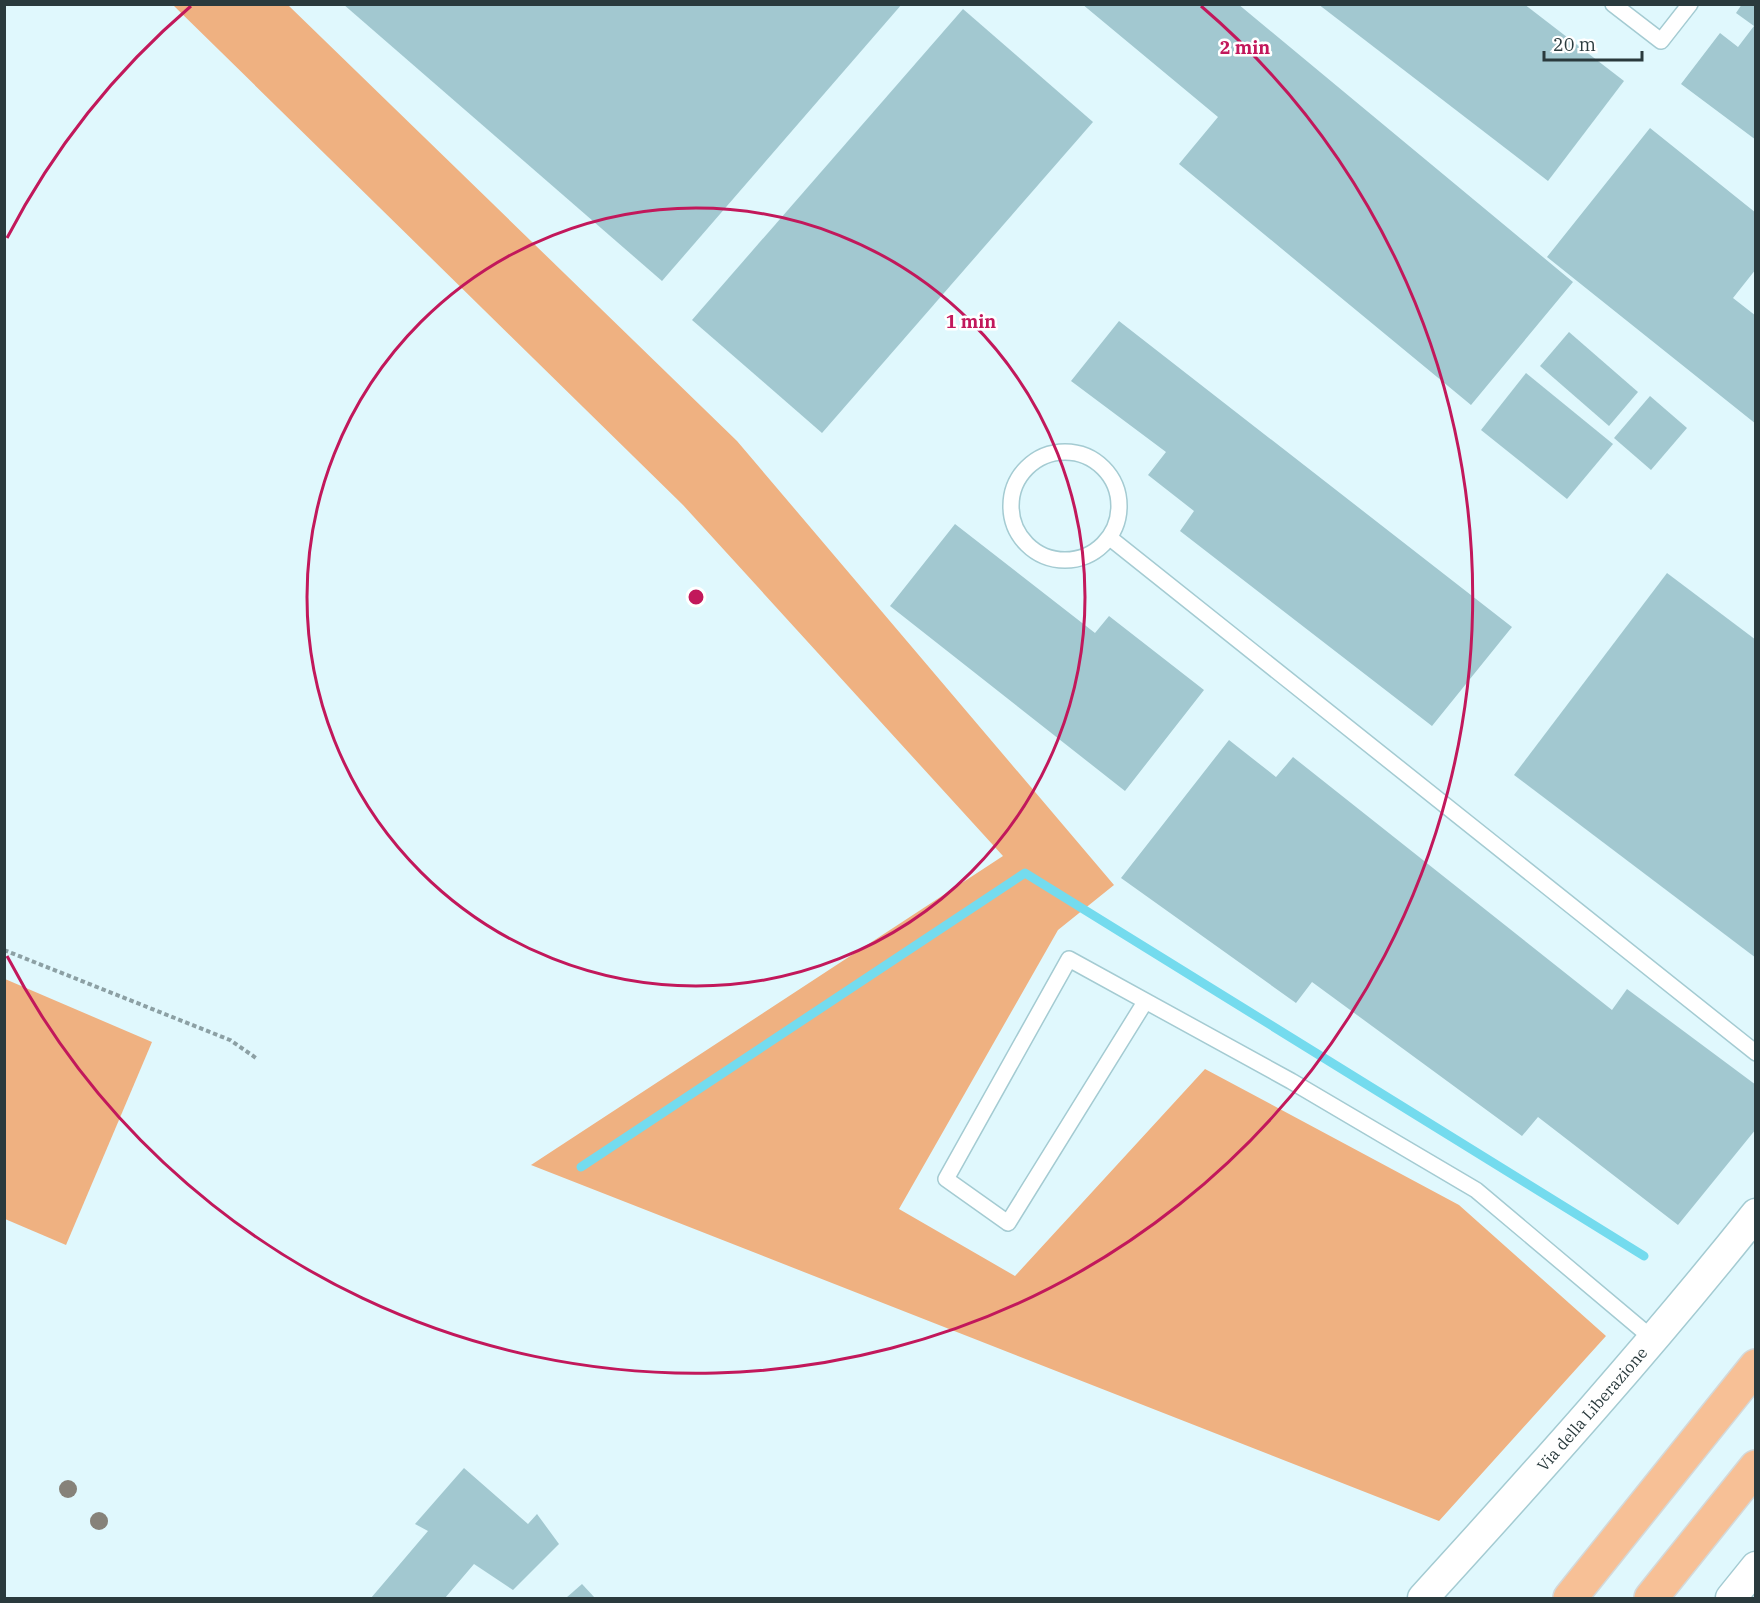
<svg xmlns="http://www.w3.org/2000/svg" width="1760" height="1603" font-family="'IBM Plex Serif',serif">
	<rect width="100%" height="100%" fill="#e0f8fd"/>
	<g fill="#efb181">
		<path d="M173,5H288L737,441L1114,885L1058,930L899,1209L1015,1276L1205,1069L1459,1205L1606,1336L1439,1521L531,1165L1003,856L683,505Z"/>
		<path d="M5,979L152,1042L66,1245L5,1219Z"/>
	</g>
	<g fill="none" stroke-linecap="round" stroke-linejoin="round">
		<path stroke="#74dbee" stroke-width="9" d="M581,1167L1025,873L1644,1256"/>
	</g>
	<g fill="#a2c8d0">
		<path d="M343,4H902L662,281Z"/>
		<path d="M1082,4H1238L1573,282L1471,405L1179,164L1218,117Z"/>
		<path d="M1318,4H1524L1624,81L1548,181Z"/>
		<path d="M1742,4H1756V140L1681,84L1720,33L1738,47L1754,26L1736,13Z"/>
		<path d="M963,9L1093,122L822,433L692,320Z"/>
		<path d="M1650,128L1756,213V269L1733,298L1756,316V424L1547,257Z"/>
		<path d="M1119,321L1512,627L1432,726L1180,531L1194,511L1148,475L1166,452L1071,381Z"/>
		<path d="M1569,332L1638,392L1609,426L1540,366Z"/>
		<path d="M1526,373L1613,444L1567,499L1481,430Z"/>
		<path d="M1650,396L1687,428L1651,470L1614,438Z"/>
		<path d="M955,524L1095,633L1109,616L1204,690L1125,791L890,606Z"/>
		<path d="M1667,573L1756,640V958L1514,775Z"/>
		<path d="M1229,740L1276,777L1293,757L1612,1010L1627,989L1756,1085V1129L1678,1225L1538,1117L1522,1136L1312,982L1296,1003L1121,878Z"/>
		<path d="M464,1468L528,1524L537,1514L559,1544L513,1590L474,1564L445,1598H371L428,1531L415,1524Z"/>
		<path d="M582,1584L595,1598H566Z"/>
	</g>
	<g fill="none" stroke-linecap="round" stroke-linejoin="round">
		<defs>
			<g id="service">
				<path d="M1613,4L1661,41L1690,4"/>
				<circle cx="1065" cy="506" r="54"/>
				<path d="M1110,538L1756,1053"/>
				<path d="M1145,1002L1008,1223L946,1179L1069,959L1291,1081L1476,1190L1653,1339"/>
			</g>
			<g id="minor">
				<path d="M1423,1598C1537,1473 1650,1347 1756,1214"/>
				<path d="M1731,1598L1756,1567"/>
			</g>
			<g id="trunk">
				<path d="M1570,1598L1756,1366"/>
				<path d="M1651,1598L1756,1467"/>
			</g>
		</defs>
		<use href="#service" stroke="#a4cbd2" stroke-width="18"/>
		<use href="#minor" stroke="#a4cbd2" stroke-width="33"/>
		<use href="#trunk" stroke="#d4d8d8" stroke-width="36"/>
		<path stroke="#8ca0a4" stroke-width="4" stroke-dasharray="4.5 3" stroke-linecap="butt" d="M4,950L230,1040L256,1058"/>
		<use href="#service" stroke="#fff" stroke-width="15"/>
		<use href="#minor" stroke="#fff" stroke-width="30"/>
		<use href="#trunk" stroke="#f7c096" stroke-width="33"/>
	</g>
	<g fill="#868279">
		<circle cx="68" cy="1489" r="9"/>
		<circle cx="99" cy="1521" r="9"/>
	</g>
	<g fill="none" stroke="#c2185b" stroke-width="3">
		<circle cx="696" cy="597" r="389"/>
		<path d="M7 238A777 777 0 0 1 191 6M1201 6A777 777 0 1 1 7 956"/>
	</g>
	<g text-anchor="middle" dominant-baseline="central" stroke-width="5" stroke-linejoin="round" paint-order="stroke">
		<g font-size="16" fill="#2a3a3d" stroke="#fff">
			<text transform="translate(1592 1409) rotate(-49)">Via della Liberazione</text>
		</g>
	</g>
	<circle cx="696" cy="597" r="9" fill="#c2185b" stroke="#fff" stroke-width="3"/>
	<g font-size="18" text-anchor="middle" font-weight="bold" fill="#c2185b" stroke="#fff" stroke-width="5" stroke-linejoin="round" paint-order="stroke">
		<text x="1245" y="54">2 min</text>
		<text x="971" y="328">1 min</text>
	</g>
	<rect width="1760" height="1603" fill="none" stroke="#2a3a3d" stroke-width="12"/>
	<path d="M1544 51v9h98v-9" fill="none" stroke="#2a3a3d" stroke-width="3"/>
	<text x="1553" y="51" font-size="18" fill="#2a3a3d" stroke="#ffffff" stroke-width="4.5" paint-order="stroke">20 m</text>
</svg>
